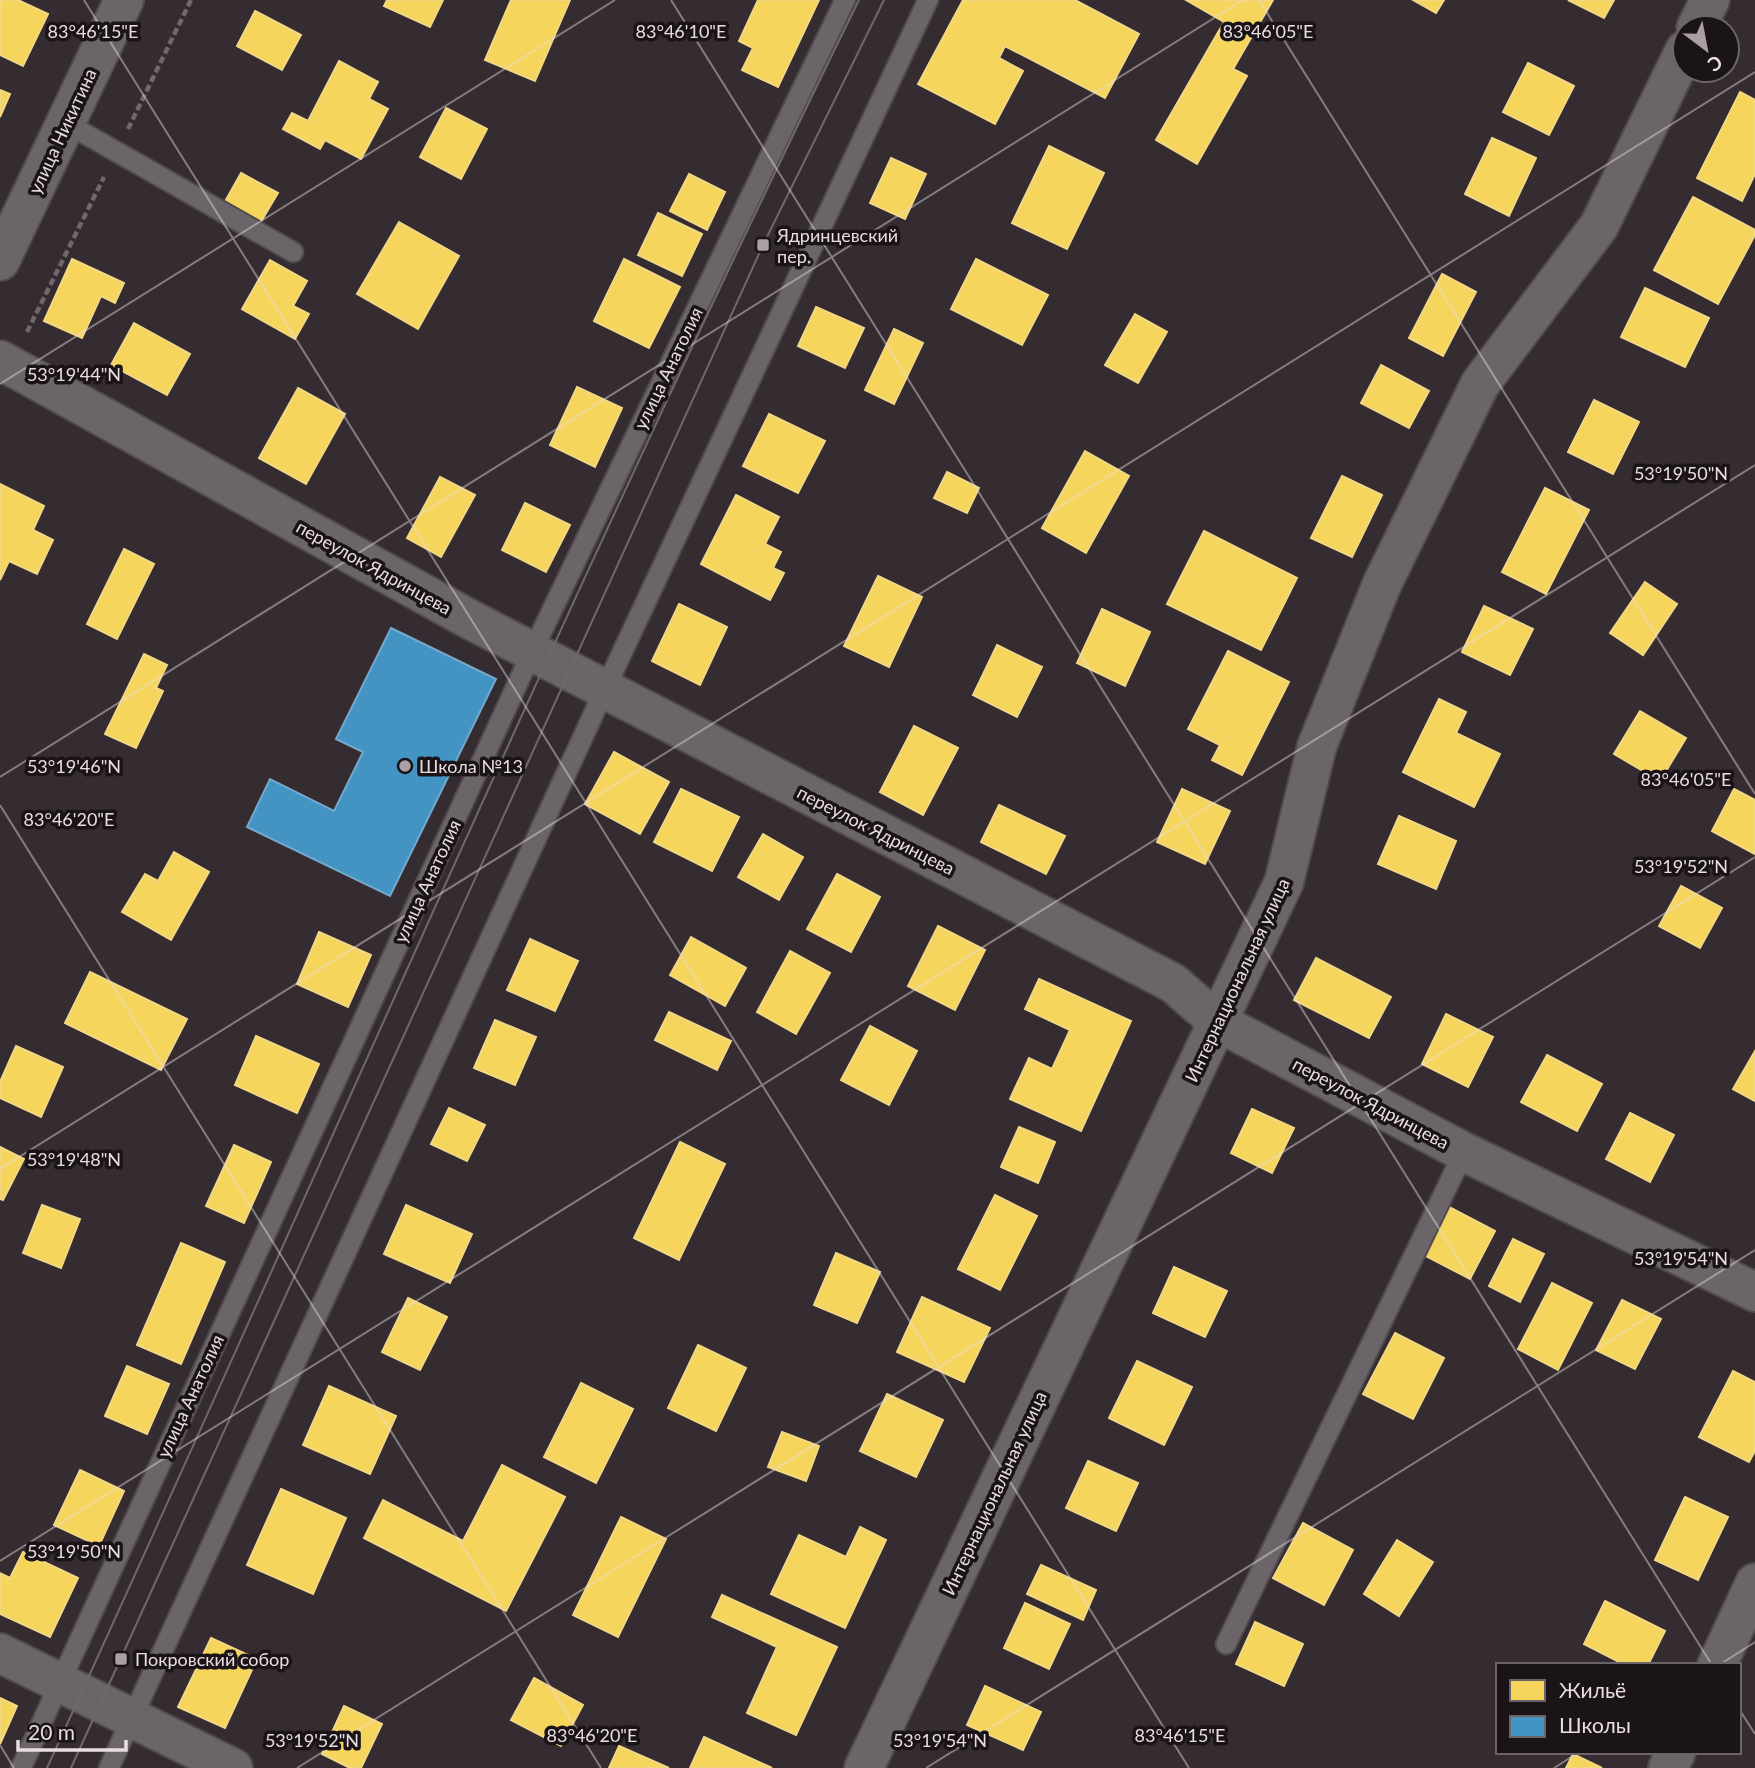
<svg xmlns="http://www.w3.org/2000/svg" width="1755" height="1768" font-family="Lato,sans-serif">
	<rect width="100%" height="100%" fill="#342c30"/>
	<g fill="#f6d55c" stroke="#f2d784" stroke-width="2">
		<path d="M0,0H18L48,14L23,66L0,55Z"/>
		<path d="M387,0H443L430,27L384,6Z"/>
		<path d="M511,0H570L535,81L485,60Z"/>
		<path d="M758,0H819L778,87L742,70L753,48L739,41Z"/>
		<path d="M963,0H1075L1139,34L1105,98L1005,46L999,58L1023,71L995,124L918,84Z"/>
		<path d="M1186,0H1273L1233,69L1247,76L1197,164L1156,140L1224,22Z"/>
		<path d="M1413,0H1444L1436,13Z"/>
		<path d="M1568,0H1614L1604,18Z"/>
		<path d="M255,11L301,35L282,70L237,46Z"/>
		<path d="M339,61L378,82L369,99L388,109L361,159L325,140L320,149L283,129L292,113L308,121Z"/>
		<path d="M1528,63L1574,86L1549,135L1503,112Z"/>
		<path d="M0,90L10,94L0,117Z"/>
		<path d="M1740,92L1755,100V174L1742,201L1697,178Z"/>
		<path d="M446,108L487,129L461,179L420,157Z"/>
		<path d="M1492,138L1536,158L1509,216L1465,194Z"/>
		<path d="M1049,146L1104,173L1067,249L1012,223Z"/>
		<path d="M891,158L926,174L905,219L870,203Z"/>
		<path d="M241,173L278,193L259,225L223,205Z"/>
		<path d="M689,174L725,192L707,230L670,211Z"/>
		<path d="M1693,197L1755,230V235L1718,304L1654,270Z"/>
		<path d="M658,213L702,234L682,276L638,255Z"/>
		<path d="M399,222L459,256L418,329L357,294Z"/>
		<path d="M72,259L124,283L115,303L101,296L82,338L44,321Z"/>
		<path d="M624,259L680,287L649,348L594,321Z"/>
		<path d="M976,259L1048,295L1022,345L951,309Z"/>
		<path d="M270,260L307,281L293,306L309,314L295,339L242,309Z"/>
		<path d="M1442,274L1476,292L1443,356L1409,338Z"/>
		<path d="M1645,288L1709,318L1685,367L1621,337Z"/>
		<path d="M816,307L864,328L845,368L798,346Z"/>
		<path d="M1135,314L1167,332L1138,383L1105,365Z"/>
		<path d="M134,323L190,354L167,395L111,365Z"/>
		<path d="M894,329L923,343L894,404L865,390Z"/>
		<path d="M1381,365L1429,391L1409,428L1361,403Z"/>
		<path d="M577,387L622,408L595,467L550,445Z"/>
		<path d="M298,388L345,414L306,484L259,458Z"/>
		<path d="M1594,400L1639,422L1613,474L1568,452Z"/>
		<path d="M769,414L825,441L798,493L743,466Z"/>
		<path d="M1085,451L1129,476L1086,553L1042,528Z"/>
		<path d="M947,472L979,488L967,513L934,498Z"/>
		<path d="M1342,476L1382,495L1352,557L1311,538Z"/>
		<path d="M440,477L475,495L441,557L407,538Z"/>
		<path d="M0,484L44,506L33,530L53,540L37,574L9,561L0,580Z"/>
		<path d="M1545,488L1589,510L1546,594L1502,572Z"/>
		<path d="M736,495L779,517L765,544L781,552L773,568L784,573L770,600L701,564Z"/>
		<path d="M525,503L570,525L546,572L502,550Z"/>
		<path d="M1204,531L1297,578L1261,650L1167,604Z"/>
		<path d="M124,549L154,564L117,639L87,624Z"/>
		<path d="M878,576L922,597L889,667L844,646Z"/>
		<path d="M1645,582L1677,604L1643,655L1610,633Z"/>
		<path d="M679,604L727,627L700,685L652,661Z"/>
		<path d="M1484,606L1533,629L1510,675L1462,652Z"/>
		<path d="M1102,609L1150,632L1125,686L1077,663Z"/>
		<path d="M997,645L1042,667L1017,717L973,695Z"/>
		<path d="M1228,651L1289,682L1242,775L1212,760L1220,745L1188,729Z"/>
		<path d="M144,654L167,665L156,688L163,691L136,748L105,734Z"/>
		<path d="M1439,699L1466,712L1456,733L1500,754L1474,807L1403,772Z"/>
		<path d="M1640,711L1686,738L1660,781L1614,754Z"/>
		<path d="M914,726L958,748L923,815L880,792Z"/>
		<path d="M614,752L669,782L640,834L585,804Z"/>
		<path d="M681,789L739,817L712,871L654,842Z"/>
		<path d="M1182,789L1230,811L1205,864L1157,842Z"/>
		<path d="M1734,789L1755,800V854L1712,831Z"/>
		<path d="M999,805L1065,836L1046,874L981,842Z"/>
		<path d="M1399,816L1456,841L1436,889L1378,864Z"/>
		<path d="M763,834L803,857L779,900L738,877Z"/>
		<path d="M174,852L209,872L171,940L122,912L145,874L158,881Z"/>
		<path d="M837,874L880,897L851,952L807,929Z"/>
		<path d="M1681,886L1722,908L1700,948L1659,926Z"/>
		<path d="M938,926L985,950L955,1010L908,986Z"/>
		<path d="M319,932L371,955L348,1007L297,984Z"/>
		<path d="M691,937L746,968L725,1006L670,975Z"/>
		<path d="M530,939L578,961L555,1011L507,990Z"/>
		<path d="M790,951L830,973L796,1034L757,1012Z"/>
		<path d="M1316,958L1391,997L1369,1038L1294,1000Z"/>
		<path d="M90,972L187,1019L161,1070L65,1023Z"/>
		<path d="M1039,979L1131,1021L1081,1131L1010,1099L1029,1058L1052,1069L1070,1030L1025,1009Z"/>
		<path d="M669,1012L731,1041L717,1070L655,1040Z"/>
		<path d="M1446,1014L1493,1037L1468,1087L1422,1064Z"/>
		<path d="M495,1020L536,1037L515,1085L474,1068Z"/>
		<path d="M870,1026L917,1051L889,1105L841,1080Z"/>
		<path d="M256,1036L319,1064L297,1113L235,1085Z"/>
		<path d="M16,1046L63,1067L41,1117L0,1098V1082Z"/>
		<path d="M1755,1051V1101L1733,1089Z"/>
		<path d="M1547,1055L1602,1084L1577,1131L1521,1102Z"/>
		<path d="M449,1108L485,1125L467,1161L431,1144Z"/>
		<path d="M1252,1109L1294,1128L1272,1173L1231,1153Z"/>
		<path d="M1630,1113L1674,1135L1650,1182L1606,1159Z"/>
		<path d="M1019,1127L1055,1142L1038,1183L1001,1167Z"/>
		<path d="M680,1142L725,1164L679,1260L634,1238Z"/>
		<path d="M234,1145L271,1162L244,1223L206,1206Z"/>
		<path d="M0,1147L24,1159L3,1200L0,1199Z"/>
		<path d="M995,1195L1037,1216L1000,1290L958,1269Z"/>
		<path d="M42,1205L80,1219L61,1268L23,1253Z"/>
		<path d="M406,1205L472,1234L450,1283L384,1254Z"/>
		<path d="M1449,1207L1495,1231L1470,1279L1424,1255Z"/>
		<path d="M1513,1239L1544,1254L1520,1302L1489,1286Z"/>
		<path d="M181,1243L225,1262L181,1364L137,1345Z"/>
		<path d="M836,1253L880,1272L857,1323L814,1305Z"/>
		<path d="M1174,1267L1227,1291L1205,1337L1153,1313Z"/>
		<path d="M1552,1283L1592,1303L1558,1370L1518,1349Z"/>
		<path d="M922,1297L990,1328L964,1382L897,1352Z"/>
		<path d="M408,1298L447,1317L420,1370L382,1352Z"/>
		<path d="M1622,1300L1661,1319L1635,1369L1596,1350Z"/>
		<path d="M1395,1333L1444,1358L1413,1419L1363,1394Z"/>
		<path d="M698,1345L746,1368L716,1431L668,1408Z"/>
		<path d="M1137,1361L1192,1387L1164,1445L1109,1418Z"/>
		<path d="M127,1366L169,1384L147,1434L105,1416Z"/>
		<path d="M1733,1371L1755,1382V1451L1749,1462L1699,1437Z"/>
		<path d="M581,1383L633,1409L596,1483L544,1457Z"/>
		<path d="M329,1386L396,1416L370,1474L303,1445Z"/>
		<path d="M887,1394L943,1420L916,1477L860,1451Z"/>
		<path d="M782,1432L819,1446L806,1481L768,1467Z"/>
		<path d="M1088,1461L1138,1483L1116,1531L1066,1508Z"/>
		<path d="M502,1465L565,1497L506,1611L364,1538L383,1500L463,1541Z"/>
		<path d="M80,1470L124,1491L99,1546L54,1525Z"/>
		<path d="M281,1489L346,1518L313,1594L247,1565Z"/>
		<path d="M1685,1497L1728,1517L1698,1580L1655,1560Z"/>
		<path d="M621,1517L666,1539L618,1637L573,1615Z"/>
		<path d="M1303,1523L1353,1550L1324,1605L1273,1578Z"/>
		<path d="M860,1527L886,1540L845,1628L771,1594L799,1535L846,1557Z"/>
		<path d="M1397,1540L1433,1562L1399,1616L1364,1594Z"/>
		<path d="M23,1552L78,1578L50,1637L0,1614V1573L10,1578Z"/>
		<path d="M1041,1565L1096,1590L1083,1620L1027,1594Z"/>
		<path d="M722,1595L837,1647L796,1735L747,1713L777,1647L712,1617Z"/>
		<path d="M1605,1601L1665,1631L1648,1665H1625L1584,1644Z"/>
		<path d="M1025,1603L1070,1624L1049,1669L1004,1648Z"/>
		<path d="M1255,1622L1303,1644L1284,1686L1236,1664Z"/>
		<path d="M211,1638L257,1659L225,1728L178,1707Z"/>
		<path d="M534,1678L583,1705L561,1746L511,1720Z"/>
		<path d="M985,1686L1041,1712L1023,1750L967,1725Z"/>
		<path d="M0,1698L17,1706L0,1744Z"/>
		<path d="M344,1706L382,1724L361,1768H350L322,1754Z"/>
		<path d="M704,1737L772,1768H690Z"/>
		<path d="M619,1746L669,1768H609Z"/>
		<path d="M1573,1754L1602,1768H1566Z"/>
	</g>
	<path fill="#4393c3" stroke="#74a9cd" stroke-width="2" d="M391,628L496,679L390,896L247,827L270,779L334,811L363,752L336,739Z"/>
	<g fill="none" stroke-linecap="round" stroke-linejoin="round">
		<defs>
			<g id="service">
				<path d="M66,123L293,252"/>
				<path d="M1226,1644L1464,1152"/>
				<path d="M21,1768L532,652L845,0"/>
				<path d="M109,1768L605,689L928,0"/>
			</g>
			<g id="minor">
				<path d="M1696,28L1710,0"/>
				<path d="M0,261L124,0"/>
				<path d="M0,360L471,620L1173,983L1218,1022L1464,1152L1755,1292"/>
				<path d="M0,1653L233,1768"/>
				<path d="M1717,1665L1755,1583"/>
				<path d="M864,1768L1284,882L1317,746L1382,584L1480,384L1599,226L1685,50"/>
				<path d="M1668,1768L1676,1752"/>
			</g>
		</defs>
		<use href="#service" stroke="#50494d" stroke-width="23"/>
		<use href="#minor" stroke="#50494d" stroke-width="42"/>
		<g stroke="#6f686c" stroke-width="4.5" stroke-dasharray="7 3.5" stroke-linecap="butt">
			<path d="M128,129L191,0"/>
			<path d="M27,332L104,177"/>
		</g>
		<use href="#service" stroke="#6b6569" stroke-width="19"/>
		<use href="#minor" stroke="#6b6569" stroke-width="38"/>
		<g stroke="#70686c" stroke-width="2">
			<path d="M47,1768C317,1179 572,582 859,0"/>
			<path d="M71,1768L763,245L884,0"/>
		</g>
	</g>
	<path fill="none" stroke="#e8dde3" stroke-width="2" stroke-opacity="0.45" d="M84,0L1189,1768M671,0L1712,1665M1259,0L1755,794M0,384L615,0M0,777L1243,0M0,805L601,1768M0,1169L1755,72M0,1561L1755,465M1719,1665L1755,1642M1739,1709L1755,1734M0,1745L14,1768M297,1768L1755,857M926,1768L1755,1250M1554,1768L1579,1752"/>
	<g fill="#a99fa4" stroke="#1a1317" stroke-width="2.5">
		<rect x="756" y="238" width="14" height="14" rx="3.5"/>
		<circle cx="405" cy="766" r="7"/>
		<rect x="114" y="1652" width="14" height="14" rx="3.5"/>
	</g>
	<g text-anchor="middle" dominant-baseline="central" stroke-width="7" stroke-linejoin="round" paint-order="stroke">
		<g font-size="18" fill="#e8dde3" stroke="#1a1317">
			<text transform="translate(62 131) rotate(-65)">улица Никитина</text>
			<text transform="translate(668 368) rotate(-64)">улица Анатолия</text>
			<text transform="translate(374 567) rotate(29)">переулок Ядринцева</text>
			<text transform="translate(876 830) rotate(27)">переулок Ядринцева</text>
			<text transform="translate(427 881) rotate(-65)">улица Анатолия</text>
			<text transform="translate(1237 980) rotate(-65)">Интернациональная улица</text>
			<text transform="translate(1371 1103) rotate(28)">переулок Ядринцева</text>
			<text transform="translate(190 1396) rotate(-65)">улица Анатолия</text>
			<text transform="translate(994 1493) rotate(-65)">Интернациональная улица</text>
		</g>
		<g font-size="18" fill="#e8dde3" stroke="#1a1317" text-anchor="start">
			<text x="777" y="235">Ядринцевский<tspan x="777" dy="21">пер.</tspan></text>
			<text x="419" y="766">Школа №13</text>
			<text x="135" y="1659">Покровский собор</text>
		</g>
	</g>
	<g font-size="18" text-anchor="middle" fill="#e8dde3" stroke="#1a1317" stroke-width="7" stroke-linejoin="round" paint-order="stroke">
		<text x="93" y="38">83°46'15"E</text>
		<text x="681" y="38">83°46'10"E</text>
		<text x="1268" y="38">83°46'05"E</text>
		<text x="74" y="381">53°19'44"N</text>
		<text x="1681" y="480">53°19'50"N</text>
		<text x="74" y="773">53°19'46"N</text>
		<text x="1686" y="786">83°46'05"E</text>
		<text x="69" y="826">83°46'20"E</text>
		<text x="1681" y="873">53°19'52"N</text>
		<text x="74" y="1166">53°19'48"N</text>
		<text x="1681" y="1265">53°19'54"N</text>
		<text x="74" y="1558">53°19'50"N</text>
		<text x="592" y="1742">83°46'20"E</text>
		<text x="1180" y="1742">83°46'15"E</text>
		<text x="312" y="1747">53°19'52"N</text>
		<text x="940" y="1747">53°19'54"N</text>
	</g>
	<rect x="1496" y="1663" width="245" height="91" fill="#1a1317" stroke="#6c6469" stroke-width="2"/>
	<rect x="1510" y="1680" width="35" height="21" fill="#f6d55c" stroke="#6c6469" stroke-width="2"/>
	<text x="1559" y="1698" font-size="21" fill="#e8dde3">Жильё</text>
	<rect x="1510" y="1716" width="35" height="21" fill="#4393c3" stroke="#6c6469" stroke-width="2"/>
	<text x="1559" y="1733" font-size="21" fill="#e8dde3">Школы</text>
	<g transform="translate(1706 49) rotate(148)"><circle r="33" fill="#1a1317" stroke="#6c6469" stroke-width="2"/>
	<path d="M0-5L12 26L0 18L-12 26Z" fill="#a99fa4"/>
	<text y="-10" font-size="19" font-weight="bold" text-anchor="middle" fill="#e8dde3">С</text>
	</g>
	<path d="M18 1740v10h108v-10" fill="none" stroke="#e8dde3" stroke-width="3.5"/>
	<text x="28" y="1740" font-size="21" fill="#e8dde3" stroke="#1a1317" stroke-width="5" paint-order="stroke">20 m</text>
</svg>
